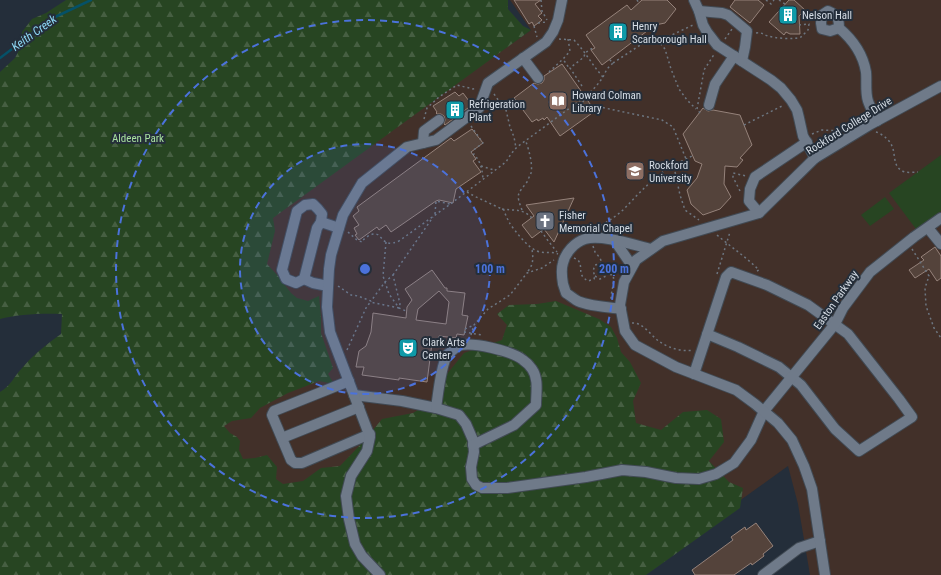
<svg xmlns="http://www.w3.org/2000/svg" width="941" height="575" font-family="'Roboto Condensed',sans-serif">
	<defs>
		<pattern id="forest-firs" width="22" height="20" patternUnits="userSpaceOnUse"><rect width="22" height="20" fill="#274522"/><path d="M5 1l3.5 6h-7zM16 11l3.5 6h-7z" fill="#465f42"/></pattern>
	</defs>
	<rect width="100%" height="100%" fill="#242e3a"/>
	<path fill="#423029" d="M510,0H941V575H810L798,504L788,466L636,575H309L127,313L531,30Z"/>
	<g fill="#274522">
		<path d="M941,155V211L916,229L889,193Z"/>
		<path d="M885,197L894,209L870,226L861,215Z"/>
	</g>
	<path fill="url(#forest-firs)" d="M66,0H508V9L523,26L531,30L273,218L275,231L267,264L278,276L291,293L297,298L308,301L319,296L321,317V333L333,368L328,374L334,384L319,381L288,393L260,408L251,418L232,421L224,426L230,433L237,437L240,441L239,450L243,459L255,458L267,455L277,467L276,479L283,484L303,481L321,468L340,466L363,442L382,419L413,413L433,401L447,374L464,353L502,340L507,325L497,314L509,305L537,304L556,301L599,319L611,327L617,338L621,352L630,362L641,383L633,401L636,423L661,430L683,412L707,410L721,419L724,442L709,461L729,482L743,488L740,508L646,575H0V392C11,386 14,376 23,367C34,354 47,344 61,334L62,314C45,313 16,314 0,319V72L15,58L21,46L22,32L32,19L46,13Z"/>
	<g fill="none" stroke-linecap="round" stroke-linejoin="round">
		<path stroke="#055168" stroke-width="2.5" d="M0,58L53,18L91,0"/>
	</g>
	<g fill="#54433b" stroke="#95827a" fill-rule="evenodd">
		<path d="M514,0H541L535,4L542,13L538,16L542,20L534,26L532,22L529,24Z"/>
		<path d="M642,0H667L676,9L665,23L655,25L602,65L591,50L595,48L586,35L627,5L631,10Z"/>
		<path d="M735,0H758L764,5L750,23L730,7Z"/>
		<path d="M789,0H794L805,10L799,16L800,34H790L786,32L784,35L769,22Z"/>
		<path d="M562,64L595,111L560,136L547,117L544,120L543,118L538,121L537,119L532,122L514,98L534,83L538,84L542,83L544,80V76Z"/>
		<path d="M455,92L459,96L463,93L472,105L445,125L444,124L445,120L444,116L441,114H437L436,113L437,112L433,106Z"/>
		<path d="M703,108L708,111L713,110L740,115L752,145L740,158L743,160L737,167L725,166L724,184L731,197L720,209L703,215L691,204L687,190L697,178L702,164L695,161L683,134Z"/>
		<path d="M472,129L483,143L471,152L476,159L473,161L481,172L456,189L453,203L439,200L436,201L391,232L386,225L379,230L377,227L359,240L355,235L357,234L354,228L359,225L353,216L359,211L357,207L451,138L454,141Z"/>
		<path d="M574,198L554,242L544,229L532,238L522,225L534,216L526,205Z"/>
		<path d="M935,247L941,256V278L937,281L929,269L915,278L909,270L924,260L921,257Z"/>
		<path d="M432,270L445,288H447V291L465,293L462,315L468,316L464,335L457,334L456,338L439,336L438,342L432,343L427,382L399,378V380L362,375L364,367H356L359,351L366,346L371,332L373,313L406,318L407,307L412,300L405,289ZM439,291L449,302L446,324L416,320L418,309Z"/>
		<path d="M756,523L773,546L763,554L764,556L752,565L751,563L734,575H695L692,570L733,540L731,537L745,527L746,530Z"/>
	</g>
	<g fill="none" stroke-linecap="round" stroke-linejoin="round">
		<defs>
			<g id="minor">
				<path d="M694,0L699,11L703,25L707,32L717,45L771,80L781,88L791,100L797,110L799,118L803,136L815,158"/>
				<path d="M699,11L722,13L728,15L747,31L745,47L742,61"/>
				<path d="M839,28L830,31L822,29L821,23L822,15L828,11C837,15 839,17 839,28C852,39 863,54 866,72C867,81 865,92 868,101C870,107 874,114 877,121"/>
				<path d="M523,58L538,78"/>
				<path d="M709,105L715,84L734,56"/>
				<path d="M423,143L424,131L439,120"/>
				<path d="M759,213L749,201L750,189L755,177L807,142"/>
				<path d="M928,228L941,244"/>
				<path d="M615,241L632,266"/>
				<path d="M304,279L296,283L286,279L282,270L297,211L305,205L313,204L318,209L322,214L321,222"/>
				<path d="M328,286L313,283L304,279L317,228L321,222L339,228"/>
				<path d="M621,309C609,307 585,306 576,300C573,298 569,295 566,293C565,290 564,287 563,284C562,278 561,269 563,263C565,253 575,242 585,239C601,234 634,245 651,249"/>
				<path d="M694,374L726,277L731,272L767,285L808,305L848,334L899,399L912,417L859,451L835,429L801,385L779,367L738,347L707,334"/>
				<path d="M349,381L274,411L272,415L291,460L295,463H302L370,434"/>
				<path d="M354,395L402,401L436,408L459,415L466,424L473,440L474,452L471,467L472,479L476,485L482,488H507L586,477L622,470L646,472L676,478L699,479L716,474L734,463L751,440L764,411L835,324L843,308L870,272L914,237L941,218"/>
				<path d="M436,408C438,395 441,364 448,354C451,352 455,348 458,346C471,341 512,351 523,360C526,362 530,366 532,369C539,379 536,393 536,405L514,425L473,445"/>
				<path d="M282,438L359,407"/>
				<path d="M380,575L362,556L355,544L349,519L346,496L351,476L367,451L370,437L330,332L327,307L329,269L331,255L343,215L362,183L407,147L436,140L479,108L488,83L546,42L553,32L558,20L562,0"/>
				<path d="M763,575L799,548L820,541"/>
				<path d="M825,575L812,489L804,466L792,440L778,423L755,404L736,390L676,367L635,345L625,331L620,305L624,282L636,260L663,241L759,213L815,158L871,124L941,86"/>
			</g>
		</defs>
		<use href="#minor" stroke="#414a54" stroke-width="12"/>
		<g stroke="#6d7680" stroke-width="1.5" stroke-dasharray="2 3" stroke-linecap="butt">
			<path d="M541,0L542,11L547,20"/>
			<path d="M637,0L639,3"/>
			<path d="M766,0L771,4L774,0"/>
			<path d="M779,0L785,4"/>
			<path d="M538,23L546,22"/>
			<path d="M534,26L537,37"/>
			<path d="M756,33C762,32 764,35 768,36C775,38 794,40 801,37C803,35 806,32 808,30L809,24L799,25"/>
			<path d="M654,36L665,49L671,69L679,89L687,100L696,109"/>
			<path d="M559,39L574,40C585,51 592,65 603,77C597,86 591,92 582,99"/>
			<path d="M568,39L570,51L563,59L569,68"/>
			<path d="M725,39L732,29"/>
			<path d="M659,41L693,25"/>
			<path d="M613,63L654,36L650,29"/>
			<path d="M549,72L563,59"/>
			<path d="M603,77L607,69L613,63L609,59"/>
			<path d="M582,86L570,68L584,57L585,53L594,47"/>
			<path d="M494,94L499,101L503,104L506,110L510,127L514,137L516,148"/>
			<path d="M700,113L697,109L703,76L704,70L715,53"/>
			<path d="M424,119L427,108L439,97L457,85L473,89L476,88"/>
			<path d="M744,125L784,105"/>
			<path d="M471,126L483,143L471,152"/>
			<path d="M876,132C882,134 889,139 892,146C896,155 892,168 905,172C909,173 914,172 918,172"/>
			<path d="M812,134L822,130L842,131"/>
			<path d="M473,155L474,154C481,163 482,168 483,179"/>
			<path d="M481,166L494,170"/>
			<path d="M672,166L692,156"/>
			<path d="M740,191L733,177V173L746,176"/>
			<path d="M467,192L474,196L504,210C505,214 507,218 509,222C514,230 528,248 537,251C544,254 551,251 558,254"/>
			<path d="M502,209C515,211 522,208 532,218"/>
			<path d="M522,210C516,194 517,195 527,182C528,179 530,176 531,173C533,165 529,150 526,142"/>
			<path d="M435,214L436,201L450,204"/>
			<path d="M597,228C607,222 617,216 625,208C640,192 654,177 672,166L674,167L680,195L685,210L699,220"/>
			<path d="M541,231L549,242L557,252"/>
			<path d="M348,232L357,240L362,242V241C365,238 369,235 373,234C383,232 381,249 399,241L449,205L506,162L511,154L517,147L582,99L586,107L590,109L600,107L662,120L673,127L686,159"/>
			<path d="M717,235C731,247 746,257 759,270L757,271"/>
			<path d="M386,242L383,276L389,294L399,308L406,311"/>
			<path d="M593,246L595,252L600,258L602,263L608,269V274L613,275C615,282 611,291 611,299"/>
			<path d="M912,249L929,276L925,288L926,306L934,328L941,338"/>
			<path d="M574,258L578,260C584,268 576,274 588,281L594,279L595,276C593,272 593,270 595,265L602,263"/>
			<path d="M528,271C534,264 533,257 532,249"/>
			<path d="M717,274L730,232"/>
			<path d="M393,275L433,217"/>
			<path d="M595,276L600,279L606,276L608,274"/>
			<path d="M338,286L351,295L358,296L371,301L385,282L393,275L400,304L399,308L370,302"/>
			<path d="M632,323C643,322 651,336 660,342C666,346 673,349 681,350C685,351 689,350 693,351"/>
			<path d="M465,329L474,325"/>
			<path d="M464,332L482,335"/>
			<path d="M471,335L474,325L488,309L510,295L527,273L542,268L554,260"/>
			<path d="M438,338L452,340"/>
			<path d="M347,350L366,308L371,301"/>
			<path d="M430,360H435"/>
		</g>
		<use href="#minor" stroke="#6f7a89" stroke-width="10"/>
	</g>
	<circle cx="365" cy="269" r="125" fill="#4b72db" fill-opacity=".12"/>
	<g fill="none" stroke="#4b72db" stroke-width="2" stroke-dasharray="7 5">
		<circle cx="365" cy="269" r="125"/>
		<circle cx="365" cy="269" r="249"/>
	</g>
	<defs>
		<symbol id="building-square" viewBox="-11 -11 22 22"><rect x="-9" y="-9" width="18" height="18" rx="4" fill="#0f9aa8" stroke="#242e3a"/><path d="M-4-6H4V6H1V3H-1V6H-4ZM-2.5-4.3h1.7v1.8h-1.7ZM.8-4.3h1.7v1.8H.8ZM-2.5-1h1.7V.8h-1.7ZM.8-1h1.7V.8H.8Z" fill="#fff"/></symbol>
		<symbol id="library-square" viewBox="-11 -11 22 22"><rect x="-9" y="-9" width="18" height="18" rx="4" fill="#8d6e63" stroke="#242e3a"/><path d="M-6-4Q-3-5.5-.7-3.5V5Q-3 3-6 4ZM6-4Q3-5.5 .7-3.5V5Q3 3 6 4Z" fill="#fff"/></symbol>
		<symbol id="university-square" viewBox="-11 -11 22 22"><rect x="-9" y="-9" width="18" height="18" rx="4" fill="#8d6e63" stroke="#242e3a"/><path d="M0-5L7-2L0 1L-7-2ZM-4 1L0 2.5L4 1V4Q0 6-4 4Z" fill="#fff"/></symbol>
		<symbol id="church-square" viewBox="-11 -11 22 22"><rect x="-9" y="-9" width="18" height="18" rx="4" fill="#6b7280" stroke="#242e3a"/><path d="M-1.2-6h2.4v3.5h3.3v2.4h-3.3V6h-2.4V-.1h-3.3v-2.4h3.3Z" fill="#fff"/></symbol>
		<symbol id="theatre-square" viewBox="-11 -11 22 22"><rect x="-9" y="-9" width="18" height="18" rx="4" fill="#0f9aa8" stroke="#242e3a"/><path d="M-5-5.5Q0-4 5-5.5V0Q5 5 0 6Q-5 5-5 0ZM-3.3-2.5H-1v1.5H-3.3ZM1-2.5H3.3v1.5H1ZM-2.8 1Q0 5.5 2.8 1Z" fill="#fff"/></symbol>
	</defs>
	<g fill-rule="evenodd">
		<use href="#building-square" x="777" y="4" width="22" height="22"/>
		<use href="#building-square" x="607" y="21" width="22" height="22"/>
		<use href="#library-square" x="547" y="90" width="22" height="22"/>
		<use href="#building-square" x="444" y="99" width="22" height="22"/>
		<use href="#university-square" x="624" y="160" width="22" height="22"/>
		<use href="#church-square" x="534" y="210" width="22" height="22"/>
		<use href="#theatre-square" x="397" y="337" width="22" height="22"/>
	</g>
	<g text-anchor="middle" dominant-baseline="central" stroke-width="4" stroke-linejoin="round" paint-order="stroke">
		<g font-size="11" fill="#d6dde5" stroke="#242e3a" text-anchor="start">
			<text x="802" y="15">Nelson Hall</text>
			<text x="632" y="26">Henry<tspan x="632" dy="13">Scarborough Hall</tspan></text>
			<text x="572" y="95">Howard Colman<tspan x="572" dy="13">Library</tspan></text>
			<text x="469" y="104">Refrigeration<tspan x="469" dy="13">Plant</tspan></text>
			<text x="649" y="165">Rockford<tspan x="649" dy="13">University</tspan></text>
			<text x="559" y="215">Fisher<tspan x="559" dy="13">Memorial Chapel</tspan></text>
			<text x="422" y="342">Clark Arts<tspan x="422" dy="13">Center</tspan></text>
		</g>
		<g font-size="11" fill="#d6dde5" stroke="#242e3a">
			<text transform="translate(849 126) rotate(-32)">Rockford College Drive</text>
			<text transform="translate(836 300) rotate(-55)">Easton Parkway</text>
		</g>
		<g font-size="11" fill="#a8e09f" stroke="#242e3a">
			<text x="138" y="138">Aldeen Park</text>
		</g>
		<g font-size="12" font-style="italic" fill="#8ed9f6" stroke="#242e3a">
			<text transform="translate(34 33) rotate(-36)">Keith Creek</text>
		</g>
	</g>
	<circle cx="365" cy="269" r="6" fill="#4b72db" stroke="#242e3a" stroke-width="2"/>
	<g font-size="12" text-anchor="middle" font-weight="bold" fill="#4b72db" stroke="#242e3a" stroke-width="4" stroke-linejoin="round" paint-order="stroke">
		<text x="490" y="273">100 m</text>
		<text x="614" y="273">200 m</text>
	</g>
</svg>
